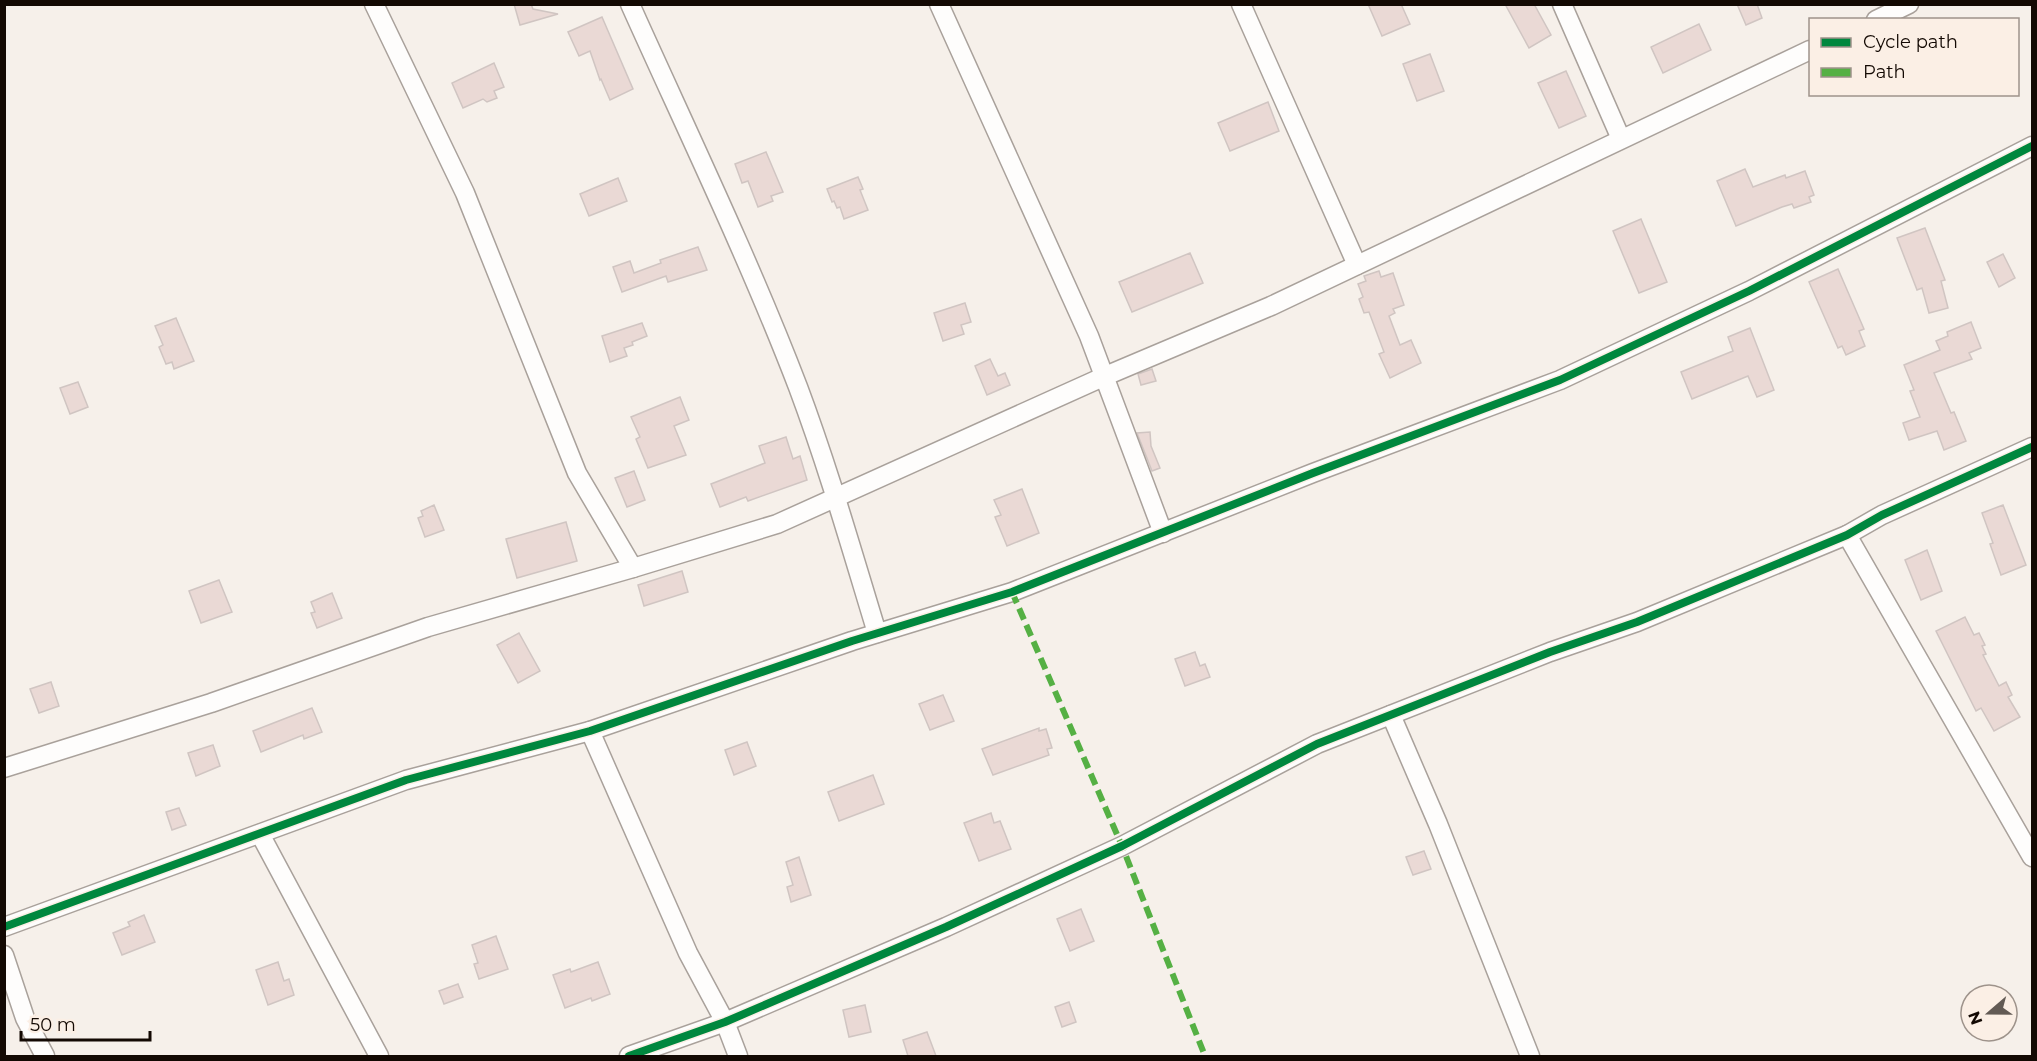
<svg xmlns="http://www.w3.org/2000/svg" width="2037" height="1061" font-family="Montserrat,sans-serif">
	<rect width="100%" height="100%" fill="#f6f0ea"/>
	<g fill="#ead9d5" stroke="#d0c5c2" stroke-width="1.5">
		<path d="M514,4H531L533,9L558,14L520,25Z"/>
		<path d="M1368,4H1401L1410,24L1382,36Z"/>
		<path d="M1505,4H1534L1551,35L1529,48Z"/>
		<path d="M1737,4H1757L1762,18L1746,25Z"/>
		<path d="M602,17L633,89L610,100L601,79L600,80L590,51L579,56L568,32Z"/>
		<path d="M1699,24L1711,50L1663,73L1651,47Z"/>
		<path d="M1430,54L1444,91L1417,101L1403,64Z"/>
		<path d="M494,63L504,87L494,91L497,98L487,102L483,99L463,108L452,83Z"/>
		<path d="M1566,71L1586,116L1559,128L1538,83Z"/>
		<path d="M1268,102L1279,131L1230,151L1218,123Z"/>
		<path d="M766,152L783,192L771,196L773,201L758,207L748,181L742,183L735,164Z"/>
		<path d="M1745,169L1753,187L1785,175L1786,178L1805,171L1814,195L1809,197L1811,202L1794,208L1792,204L1782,207L1736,226L1717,181Z"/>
		<path d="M858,177L863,189L860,190L868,210L844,219L840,207L837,208L834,201L832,202L827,189Z"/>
		<path d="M618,178L627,201L589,216L580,194Z"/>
		<path d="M1641,219L1667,282L1639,293L1613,231Z"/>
		<path d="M1925,228L1945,280L1941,281L1948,308L1929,313L1922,288L1917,290L1897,238Z"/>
		<path d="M698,247L707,270L668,282L666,276L622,292L613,267L630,261L634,273L661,263L660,260Z"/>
		<path d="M1190,253L1203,283L1132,312L1119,282Z"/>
		<path d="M2003,254L2015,278L1999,287L1987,262Z"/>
		<path d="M1838,269L1864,329L1859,331L1865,346L1846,355L1842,346L1838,348L1809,282Z"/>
		<path d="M1379,271L1381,277L1393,273L1404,305L1393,309L1395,313L1389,316L1400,345L1411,340L1421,363L1390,378L1379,354L1384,352L1369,312L1364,313L1359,299L1363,297L1358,284L1366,281L1364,276Z"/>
		<path d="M965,303L971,322L961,325L964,334L943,341L934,313Z"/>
		<path d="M176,318L194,361L174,369L172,362L166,364L159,347L163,345L155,326Z"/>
		<path d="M1971,322L1981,348L1969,353L1972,359L1934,373L1951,413L1954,412L1966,441L1944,450L1937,431L1909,440L1903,423L1920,417L1910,391L1914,390L1904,365L1940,350L1936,341L1948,336L1947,332Z"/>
		<path d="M642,323L647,336L632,342L633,345L624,348L627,356L610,362L602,336Z"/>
		<path d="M1750,328L1774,390L1757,397L1748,376L1692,399L1681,372L1733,351L1728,337Z"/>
		<path d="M990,359L998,376L1005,373L1010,385L987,395L975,366Z"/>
		<path d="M1152,369L1156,381L1141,385L1138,374Z"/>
		<path d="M78,382L88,407L70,414L60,388Z"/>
		<path d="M680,397L689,420L674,426L686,455L648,468L636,439L640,437L631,417Z"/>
		<path d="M1150,432L1151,446L1160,468L1152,471L1137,433Z"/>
		<path d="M786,437L793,459L800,456L807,480L748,501L746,497L720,507L711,484L765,463L759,446Z"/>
		<path d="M634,471L645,500L627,507L615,478Z"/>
		<path d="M1022,489L1039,533L1007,546L995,517L1001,515L994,500Z"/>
		<path d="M434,505L444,530L425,537L418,518L423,516L421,511Z"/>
		<path d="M2003,505L2026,565L2001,575L1990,544L1993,543L1982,513Z"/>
		<path d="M566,522L577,561L517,578L506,539Z"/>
		<path d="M1927,550L1942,591L1921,600L1905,560Z"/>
		<path d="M682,571L688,592L644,606L638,585Z"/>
		<path d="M219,580L232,612L201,623L189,591Z"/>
		<path d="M332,593L342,618L317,628L311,613L315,612L311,602Z"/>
		<path d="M1965,617L1974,635L1979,633L1985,645L1982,646L1986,654L1983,655L1999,686L2006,682L2012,695L2008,697L2020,717L1994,731L1981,708L1976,711L1936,631Z"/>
		<path d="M519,633L540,671L518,683L497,645Z"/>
		<path d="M1195,652L1200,666L1205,664L1210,677L1185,686L1175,659Z"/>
		<path d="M51,682L59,706L39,713L30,689Z"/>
		<path d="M943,695L954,721L930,730L919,704Z"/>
		<path d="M312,708L322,732L304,739L303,735L261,752L253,731Z"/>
		<path d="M1039,728V731L1046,729L1052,748L1047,749L1049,755L993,775L982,749Z"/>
		<path d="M747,742L756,766L734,775L725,750Z"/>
		<path d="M213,745L220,766L196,776L188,753Z"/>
		<path d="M873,775L884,804L839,821L828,792Z"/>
		<path d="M179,808L186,825L172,830L166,812Z"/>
		<path d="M991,813L994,823L1000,821L1011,849L979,861L964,823Z"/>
		<path d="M1424,851L1431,869L1413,875L1406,857Z"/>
		<path d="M799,857L811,895L791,902L787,887L793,885L786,862Z"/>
		<path d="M1081,909L1094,941L1070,951L1057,919Z"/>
		<path d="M144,915L155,942L122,955L113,933L130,926L128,922Z"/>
		<path d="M496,936L508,969L479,979L474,964L478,963L472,945Z"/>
		<path d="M278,962L284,981L289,979L294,995L268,1005L256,970Z"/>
		<path d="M598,962L610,994L592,1001L591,998L565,1008L553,975L570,969L571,972Z"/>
		<path d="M458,984L463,997L444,1004L439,991Z"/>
		<path d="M1069,1002L1076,1022L1062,1027L1055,1007Z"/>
		<path d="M865,1005L871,1032L849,1037L843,1010Z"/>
		<path d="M927,1032L936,1056H908L903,1040Z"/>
	</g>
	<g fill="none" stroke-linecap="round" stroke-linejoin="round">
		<defs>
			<g id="minor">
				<path d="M374,4L465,193L577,473L633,568"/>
				<path d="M630,4C687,131 748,257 798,387C828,467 852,551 877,633"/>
				<path d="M939,4L1089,336L1163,533"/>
				<path d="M1241,4L1357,265"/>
				<path d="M1562,4L1621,139"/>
				<path d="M1876,20L1909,4"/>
				<path d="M1847,535L2032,857"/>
				<path d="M1391,715L1438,824L1530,1056"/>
				<path d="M590,731L688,953L725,1022L738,1056"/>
				<path d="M4,768L211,703L428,627L633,568L777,524L1103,377L1271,306L1810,50"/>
				<path d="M260,834L379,1056"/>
				<path d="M4,927L406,780L590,731L852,641L1012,592L1313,473L1560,380L1749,291L2032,146"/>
				<path d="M4,955L25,1018L45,1056"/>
				<path d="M629,1056L725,1022L946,927L1122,846L1317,744L1550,652L1637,622L1847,535L1882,515L2032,447"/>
			</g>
		</defs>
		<use href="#minor" stroke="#a9a19b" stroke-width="21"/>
		<use href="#minor" stroke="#fefdfc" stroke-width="18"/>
		<path stroke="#55b044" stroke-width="6" stroke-dasharray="12 6" stroke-linecap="butt" d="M1012,592L1122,846L1205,1056"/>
		<defs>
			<g id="cycleway">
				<path d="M4,927L406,780L590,731L852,641L1012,592L1313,473L1560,380L1749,291L2032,146"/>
				<path d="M629,1056L725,1022L946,927L1122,846L1317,744L1550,652L1637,622L1847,535L1882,515L2032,447"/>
			</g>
		</defs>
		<use href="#cycleway" stroke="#fbefe5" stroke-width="11"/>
		<use href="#cycleway" stroke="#00873e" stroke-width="8"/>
	</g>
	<rect width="2037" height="1061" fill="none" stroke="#130903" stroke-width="12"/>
	<rect x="1809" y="18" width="210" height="78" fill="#fbefe5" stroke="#9e938b" stroke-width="1.5"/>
	<rect x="1821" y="38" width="30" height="9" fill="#00873e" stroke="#9e938b" stroke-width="1.5"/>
	<text x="1863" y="48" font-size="18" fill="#130903">Cycle path</text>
	<rect x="1821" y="68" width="30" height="9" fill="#55b044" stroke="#9e938b" stroke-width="1.5"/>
	<text x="1863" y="78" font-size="18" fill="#130903">Path</text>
	<g transform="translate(1989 1013) rotate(250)"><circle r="28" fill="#fbefe5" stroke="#9e938b" stroke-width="1.5"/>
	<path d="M0-4.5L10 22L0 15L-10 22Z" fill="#625a54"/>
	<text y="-9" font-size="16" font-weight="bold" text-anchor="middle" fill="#130903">N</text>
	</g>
	<path d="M21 1031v9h129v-9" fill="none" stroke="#130903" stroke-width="3"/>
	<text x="30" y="1031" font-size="18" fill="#130903" stroke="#fbefe5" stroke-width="4.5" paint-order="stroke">50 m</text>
</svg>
